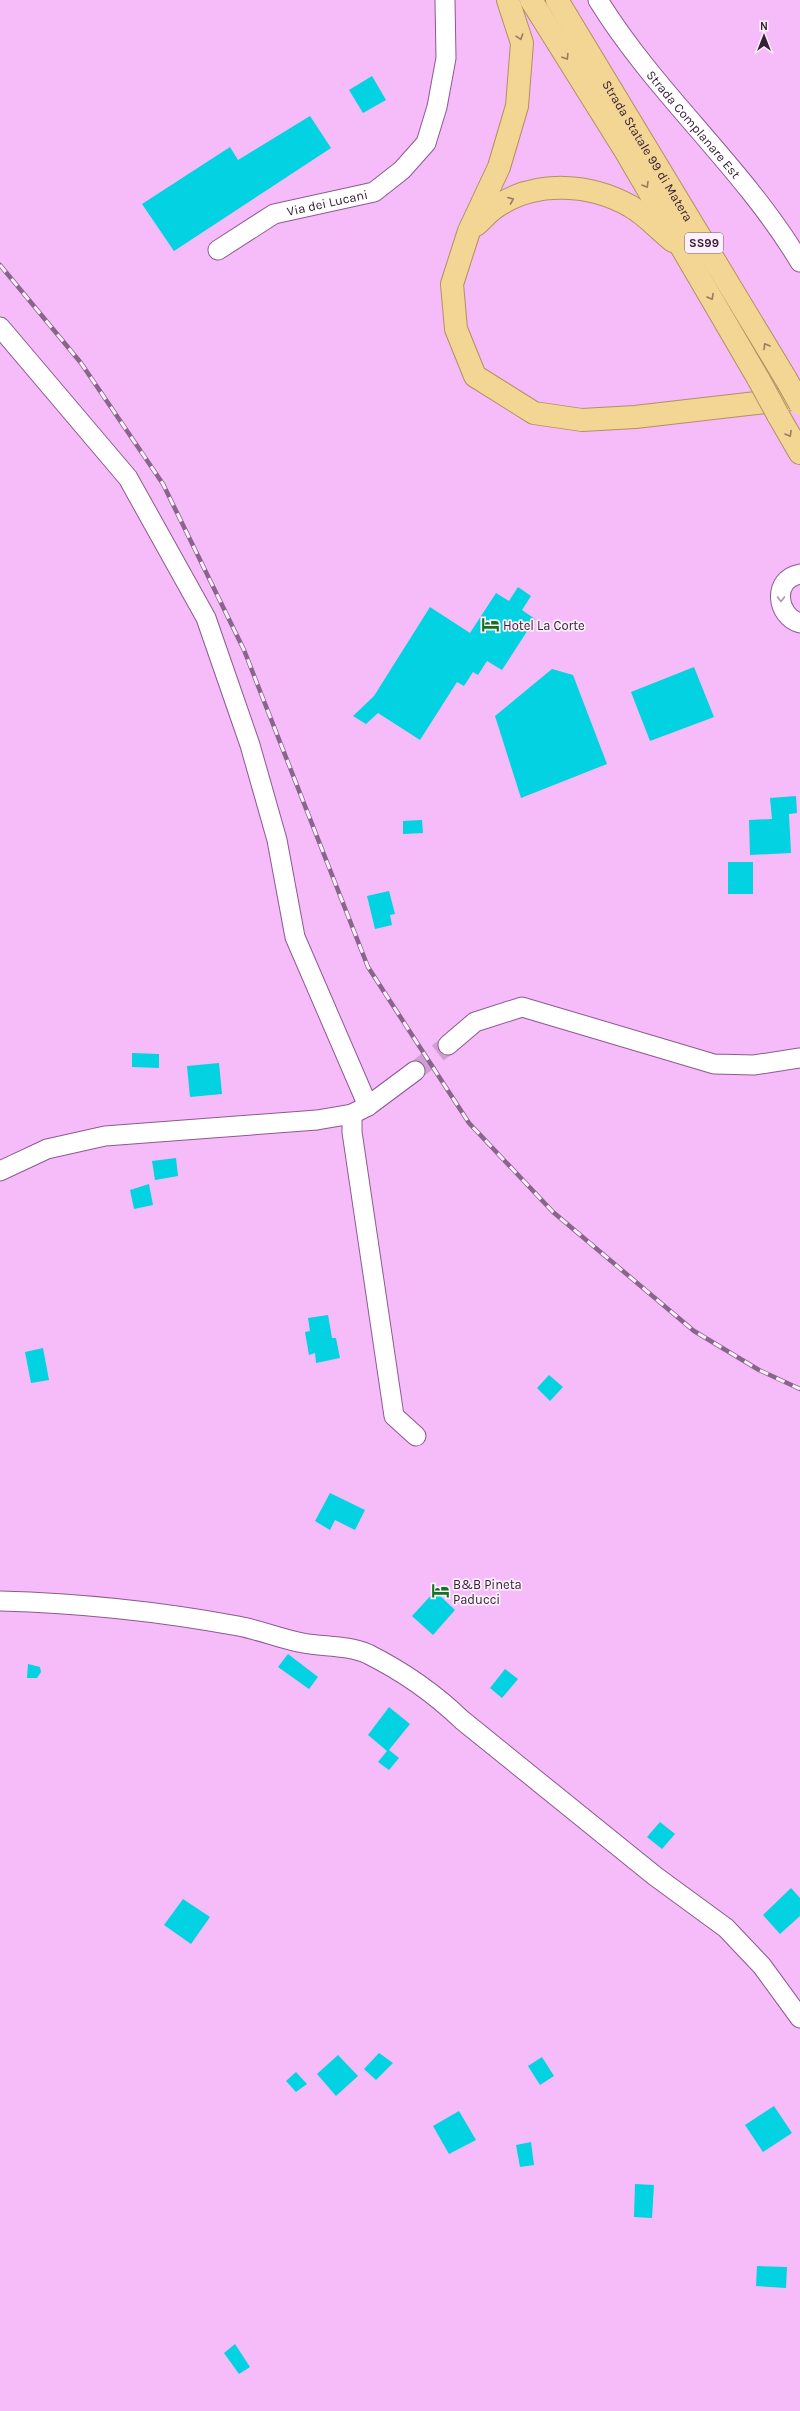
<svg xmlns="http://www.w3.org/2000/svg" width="800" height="2411" font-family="Karla,sans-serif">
	<rect width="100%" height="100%" fill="#f6bcf9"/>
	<g fill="#02d2e2">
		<path d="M372,76L386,100L363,113L349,90Z"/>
		<path d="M310,116L331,148L174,251L142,204L230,147L238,160Z"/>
		<path d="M518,587L531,596L522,610L535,619L502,670L487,661L478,675L473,672L464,686L457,682L420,740L378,713L366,724L353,716L374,696L430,607L470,633L496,593L509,601Z"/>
		<path d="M694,667L714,717L650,741L631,692Z"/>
		<path d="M552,669L573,675L607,764L521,798L495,716Z"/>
		<path d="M796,796L797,813L789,814L791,853L750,855L749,820L772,819L770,798Z"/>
		<path d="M422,820L423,833L403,834V821Z"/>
		<rect x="728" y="862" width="25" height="32"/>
		<path d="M389,891L395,914L390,915L392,925L375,929L367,896Z"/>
		<path d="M132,1053L159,1054V1068L132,1067Z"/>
		<path d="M219,1063L222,1094L190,1097L187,1066Z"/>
		<path d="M176,1158L178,1176L155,1180L152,1161Z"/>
		<path d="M149,1184L153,1205L134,1209L130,1190Z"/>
		<path d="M328,1315L332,1338H336L340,1358L316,1363L315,1353L309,1355L305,1332L310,1331L308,1318Z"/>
		<path d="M43,1348L49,1380L31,1383L25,1352Z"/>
		<path d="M549,1375L563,1387L550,1401L537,1388Z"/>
		<path d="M330,1493L365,1510L355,1530L335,1520L330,1530L315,1521Z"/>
		<path d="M435,1591L455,1610L433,1635L412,1616Z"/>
		<path d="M288,1654L318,1677L309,1689L278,1667Z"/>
		<path d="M28,1664L40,1667L41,1672L37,1678H27Z"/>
		<path d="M505,1669L518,1679L502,1698L490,1688Z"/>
		<path d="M389,1707L410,1724L389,1750L399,1758L389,1770L378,1762L387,1751L368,1735Z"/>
		<path d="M660,1822L675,1834L662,1849L647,1837Z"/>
		<path d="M791,1888L800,1898V1916L780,1934L763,1915Z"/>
		<path d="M183,1899L210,1917L191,1944L164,1925Z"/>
		<path d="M379,2053L393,2063L376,2080L364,2069Z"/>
		<path d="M338,2055L358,2076L336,2096L317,2074Z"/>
		<path d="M542,2057L554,2076L540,2085L528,2066Z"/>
		<path d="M296,2072L307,2084L296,2092L286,2081Z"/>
		<path d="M774,2106L792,2133L763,2152L745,2125Z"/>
		<path d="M459,2111L476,2140L449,2154L433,2126Z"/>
		<path d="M531,2142L534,2165L520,2167L516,2145Z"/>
		<path d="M635,2184L654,2185L652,2218L634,2217Z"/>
		<path d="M757,2266L787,2267L786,2288L756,2286Z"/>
		<path d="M235,2344L250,2367L239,2374L224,2353Z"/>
	</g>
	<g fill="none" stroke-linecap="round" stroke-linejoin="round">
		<path stroke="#d09dd2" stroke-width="19" stroke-dasharray="19 10" stroke-linecap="butt" d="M415,1071L448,1045"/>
		<defs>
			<g id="minor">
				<path id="s1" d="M598,0C656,94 743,167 800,262"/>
				<path id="s2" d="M218,250L274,214L374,192L402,170L426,143L437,107L446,58L445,0"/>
				<path d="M0,327L128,478L206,618L250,745L277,840L295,937L368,1106"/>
				<path d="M800,574C772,579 776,616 800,623"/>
				<path d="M448,1045L475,1022L522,1007L714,1064L754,1065L800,1058"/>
				<path d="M352,1114V1132L394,1416L416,1436"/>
				<path d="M0,1171L47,1149L105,1136L317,1120L352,1114L368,1106L415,1071"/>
				<path d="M0,1601C77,1603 162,1612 238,1626C260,1630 281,1639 303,1643C324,1647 348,1645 368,1654C402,1671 435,1694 462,1720L655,1876L726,1928L762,1966L800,2018"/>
			</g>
			<g id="trunk">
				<path d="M508,0L522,43L517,106L499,167L469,231L452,284L456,329L475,376L534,413L582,420L635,417L800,398"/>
				<path d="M531,0L626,152L759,380"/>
				<path id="s3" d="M557,0L786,379"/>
				<path d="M476,225C483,219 490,210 499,205C538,180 591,184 630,206C645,214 659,230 673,241"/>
				<path d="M778,415L800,453"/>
			</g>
		</defs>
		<use href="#minor" stroke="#8d5990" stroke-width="21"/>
		<use href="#trunk" stroke="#b19063" stroke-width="24"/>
		<use href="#minor" stroke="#fff" stroke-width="19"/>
		<use href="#trunk" stroke="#f4d694" stroke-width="22"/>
		<defs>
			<path id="rail" d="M0,265L81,363L163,484L244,650L368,967L469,1123L553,1212L694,1331L759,1370L800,1389"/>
		</defs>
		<use href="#rail" stroke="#89648b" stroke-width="4.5"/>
		<use href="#rail" stroke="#fcf0fc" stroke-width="3" stroke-dasharray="9" stroke-linecap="butt"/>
		<defs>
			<g id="trunk-bridge">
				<path d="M786,379L800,404"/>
				<path d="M759,380L778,415"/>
			</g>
		</defs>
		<use href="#trunk-bridge" stroke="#b19063" stroke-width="24" stroke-linecap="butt"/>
		<use href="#trunk-bridge" stroke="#f4d694" stroke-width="22"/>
	</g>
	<defs><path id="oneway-chevron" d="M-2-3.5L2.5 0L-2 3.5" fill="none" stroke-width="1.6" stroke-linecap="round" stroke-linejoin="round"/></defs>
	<g stroke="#967c66">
		<use href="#oneway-chevron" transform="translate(520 37) rotate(73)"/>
		<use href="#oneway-chevron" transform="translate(566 57) rotate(58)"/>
		<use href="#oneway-chevron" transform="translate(646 185) rotate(59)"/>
		<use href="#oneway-chevron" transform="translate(511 200) rotate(-22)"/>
		<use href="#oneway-chevron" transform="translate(711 297) rotate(60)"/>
		<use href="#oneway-chevron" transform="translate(766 346) rotate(-121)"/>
		<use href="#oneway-chevron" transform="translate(789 434) rotate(60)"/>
	</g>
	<use stroke="#a59ba5" href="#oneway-chevron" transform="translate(781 599) rotate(89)"/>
	<defs>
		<symbol id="hotel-bare" viewBox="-9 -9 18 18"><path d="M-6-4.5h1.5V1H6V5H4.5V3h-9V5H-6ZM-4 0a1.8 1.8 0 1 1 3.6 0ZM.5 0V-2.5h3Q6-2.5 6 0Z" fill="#127221" stroke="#fcf0fc" stroke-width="2.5" paint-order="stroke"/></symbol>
	</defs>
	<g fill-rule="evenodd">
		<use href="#hotel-bare" x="478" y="612" width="25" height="25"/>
		<use href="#hotel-bare" x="428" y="1578" width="25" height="25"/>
	</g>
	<g text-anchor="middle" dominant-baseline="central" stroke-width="3.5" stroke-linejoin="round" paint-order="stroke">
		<rect fill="#fcf0fc" stroke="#725f73" stroke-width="1" x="685" y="233" width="38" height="20" rx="3"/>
		<g font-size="12" font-weight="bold" fill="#372138">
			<text x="704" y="243">SS99</text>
		</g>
		<g font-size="13" fill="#372138" stroke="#fcf0fc">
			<text stroke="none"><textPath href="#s1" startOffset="157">Strada Complanare Est</textPath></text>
			<text stroke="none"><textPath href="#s3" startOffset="176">Strada Statale 99 di Matera</textPath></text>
			<text stroke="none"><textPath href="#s2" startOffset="121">Via dei Lucani</textPath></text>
		</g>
		<g font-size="13" fill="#372138" stroke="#fcf0fc" text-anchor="start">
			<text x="503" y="625">Hotel La Corte</text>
			<text x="453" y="1584">B&amp;B Pineta<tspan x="453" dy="15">Paducci</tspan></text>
		</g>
	</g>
	<g transform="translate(764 36)" stroke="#fcf0fc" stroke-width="3" paint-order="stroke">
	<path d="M0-3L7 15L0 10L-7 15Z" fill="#372138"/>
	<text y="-6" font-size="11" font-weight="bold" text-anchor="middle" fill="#372138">N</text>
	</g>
</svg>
